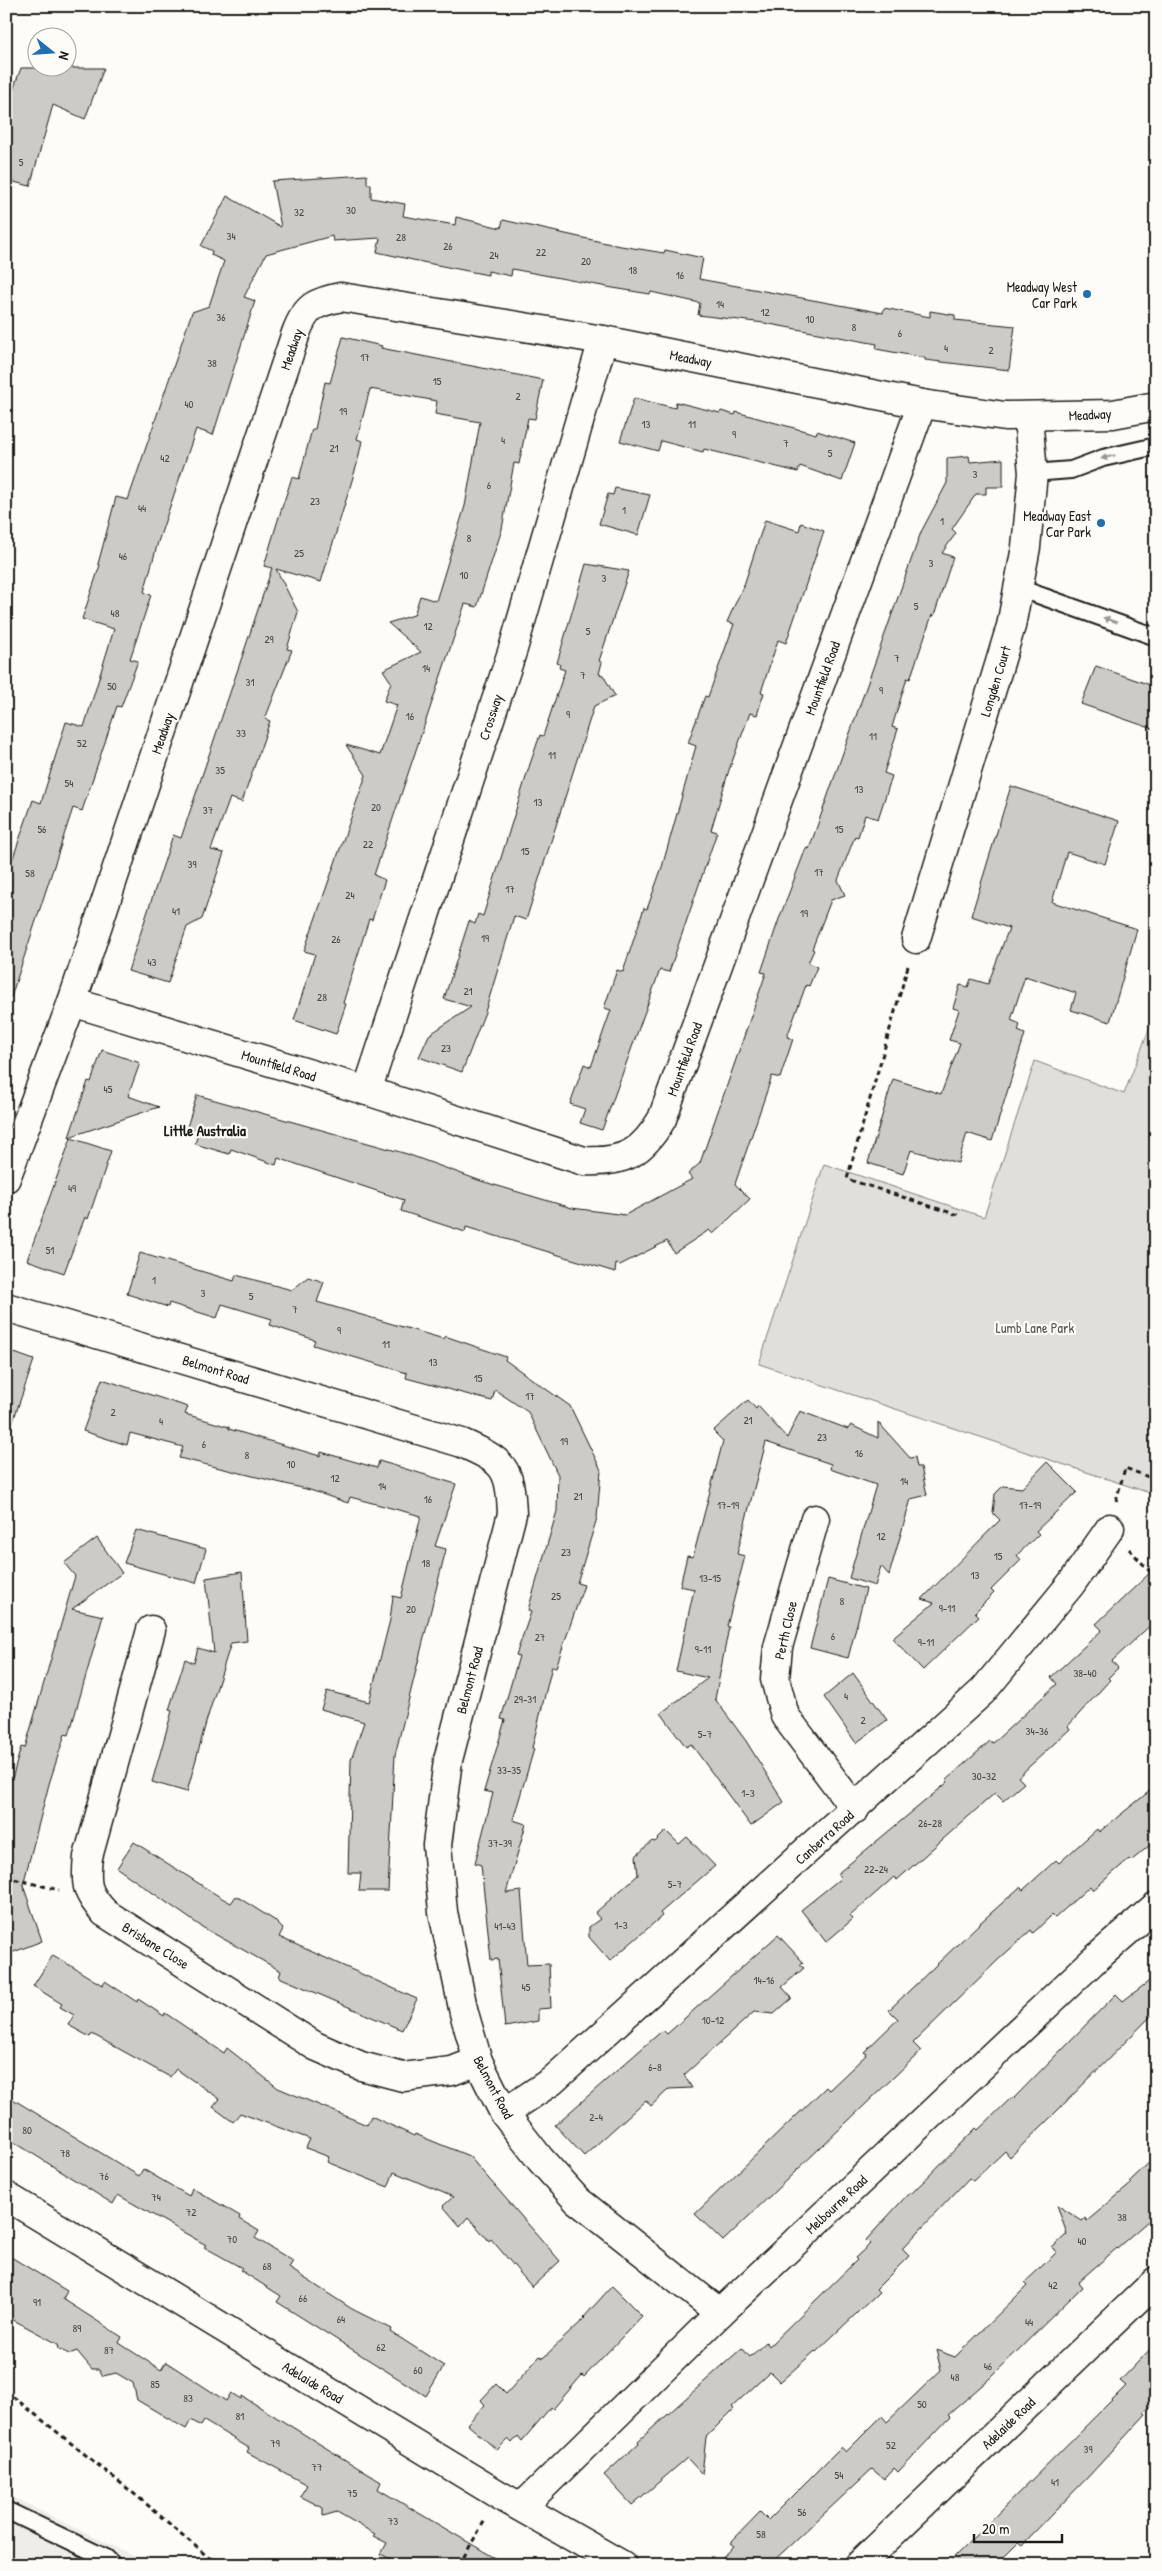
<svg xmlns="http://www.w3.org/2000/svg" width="1162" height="2571" font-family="'Patrick Hand',sans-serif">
	<rect width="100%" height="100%" fill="#fdfcf7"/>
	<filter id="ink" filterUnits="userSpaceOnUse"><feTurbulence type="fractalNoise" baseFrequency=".02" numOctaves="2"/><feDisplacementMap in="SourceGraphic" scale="10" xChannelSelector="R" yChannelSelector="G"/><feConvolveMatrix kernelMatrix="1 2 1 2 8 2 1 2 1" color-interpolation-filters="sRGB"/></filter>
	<g filter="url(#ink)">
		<path fill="#eeede9" d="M6,2494L153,2565H6Z"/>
		<path fill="#e0dfdb" stroke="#7e7e7c" d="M1156,1011V1495L759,1364L824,1164L984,1217L1035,1061L1124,1094Z"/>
		<g fill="#cccbc8" stroke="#1c1c1c">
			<path d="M21,68H104L85,119L53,105L30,186L6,180V88L13,90Z"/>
			<path d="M367,175V184H371V198L405,204L403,216L455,225L456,217L501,228L503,220L615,245L664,253L665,250L703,258L699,279L883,313L884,308L930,317V311L955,315V320L1015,326L1009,370L925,360V358L876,349L877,344L764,323L698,315L700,303L651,292L650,294L613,288L512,269L511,276L488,271V275L422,262L377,252L380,238L333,241L332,236L266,254L244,297L255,301L213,435L196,429L158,542L144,592L151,595L130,659L138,661L121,707L117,706L82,811L73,808L11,997L6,996V878L33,800L41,803L66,722L84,727L114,629L82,619L100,565L98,564L116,497L128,500L192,312L209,306L224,261L211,255L212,251L201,246L227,196L281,227L272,181Z"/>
			<path d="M343,337L382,346L381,348L543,380L535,419L528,418L519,464L514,463L502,529L477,607L465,604L374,875L385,880L372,920L369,919L343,1003L346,1004L336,1034L294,1020L315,954L304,951L366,775L346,745L380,755L397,705L384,701L391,682L383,670L421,652L388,623L414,615L420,596L436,601L465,506L480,422L435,414L437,401L370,389L357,439L362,441L357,464L321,582L276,569L298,612L287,649L292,650L265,719L270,721L242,802L230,798L211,850L224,853L202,919L187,927L168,983L128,971L173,835L181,838L272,568L264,566L277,523L292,477L299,479L312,429H315L325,382L330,383Z"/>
			<path d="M634,398L675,408L676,402L720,413L721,411L735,415L736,412L816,434L817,431L855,443L842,481L800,466L798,472L704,449L703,452L661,441L658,451L620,441Z"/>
			<path d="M969,456L970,462L1003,459V487H986V494H976L952,529L956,533L942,553L953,557L934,616L932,615L910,679L907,678L892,727L898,729L884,773L892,776L878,819L865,815L858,837L855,836L838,880L845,895L831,900L812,949L814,950L808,963L817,967L809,986L806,985L787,1037L793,1039L780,1078L772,1076L735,1184L750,1199L713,1234L709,1230L674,1253L667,1241L620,1265L616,1264L615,1272L466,1227L465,1232L401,1211L404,1200L278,1158L276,1165L231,1149L229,1154L195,1144L199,1130L187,1127L197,1095L407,1154L481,1181L572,1208L625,1215L692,1179L688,1174L700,1163L766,973L761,972L779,919L806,848L809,849L921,532L947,483V458Z"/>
			<path d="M615,488L650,495L638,535L599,524L608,494L613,495Z"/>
			<path d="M765,520L799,531L801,523L824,531L786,643L778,640L761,692L764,693L757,715L750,713L729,770L711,830L717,832L669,972L660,970L602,1130L580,1123L585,1109L570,1104L584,1064L591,1067L611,1010L604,1008L617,970L623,972L644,908L647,909L662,867L696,746L688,743L705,696L708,697L734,624L727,622L745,582Z"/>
			<path d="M586,564L629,571L599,661L602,662L599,674L603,675L615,696L594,706L526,920L514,916L485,1012L462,1072L419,1057L429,1035L471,1007L444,999L469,921L475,924L478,914L483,916L530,764L540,735L543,736L565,670L559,668L560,664L557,663Z"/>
			<path d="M1096,666L1156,687V730L1081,704Z"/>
			<path d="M1011,786L1119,821L1105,864L1067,852L1052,902L1137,929L1110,1022L1071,1010L1076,993L1025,976L1011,1020L1020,1024L1018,1031L1025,1034L992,1141L967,1133L958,1163L911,1150L903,1174L868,1163L893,1079L941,1094L960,1043L949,1040L959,1010L953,1008L960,985L968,987L971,979L988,984L1009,928L971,916Z"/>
			<path d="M102,1050L140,1063L128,1096L159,1107L69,1137L88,1081L91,1082Z"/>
			<path d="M71,1138L111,1151L88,1219L85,1217L64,1273L27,1260Z"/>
			<path d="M140,1253L234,1281L236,1275L292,1290L308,1277L324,1282L317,1302L444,1339L445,1336L506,1357L505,1360L570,1406L601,1470L597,1518L577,1583L584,1585L556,1667L552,1666L532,1748L534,1749L513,1820L526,1824L506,1893L521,1891L527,1965L549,1964L551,2008L538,2009V2021L505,2027L498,1959L491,1960L481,1865L475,1863L493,1793L484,1791L505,1720L501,1719L519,1656L516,1655L531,1612L528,1610L557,1511L558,1475L528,1412L495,1390L492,1401L406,1378L407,1373L313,1345L315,1340L270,1325L272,1319L222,1304L217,1318L169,1303L168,1307L127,1294Z"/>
			<path d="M6,1350L34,1360L10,1430L6,1429Z"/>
			<path d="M102,1379L188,1407L185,1414L229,1427V1429L320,1456L321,1452L377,1468L379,1461L456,1484L435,1546L446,1549L395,1755L388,1891H359L361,1873H348L351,1760L364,1722L321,1709L327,1691L369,1702L390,1620L393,1596L401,1598L421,1516L350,1497L348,1503L310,1490L179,1458L183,1447L130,1433L127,1445L83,1431Z"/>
			<path d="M748,1400L756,1409L758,1406L787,1438L800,1411L848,1429L851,1425L878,1438V1422L910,1458L915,1457L917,1467H921L927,1495L911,1499L889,1575L881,1566L875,1586L849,1578L876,1485L830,1469L831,1464L766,1442L737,1554L745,1556L727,1626L729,1627L715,1699L746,1741L784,1802L751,1826L691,1744L686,1747L661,1713L708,1678L676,1671L694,1589L680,1586L687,1556L693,1557L723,1441L713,1431Z"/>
			<path d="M1047,1462L1077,1492L1036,1531L1039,1534L1017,1555L1021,1560L991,1590L994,1593L975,1612L979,1616L923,1670L892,1638L934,1603L922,1599L1000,1520L993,1513L995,1494L1003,1486L1022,1488Z"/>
			<path d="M136,1530L206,1549L196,1583L124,1563Z"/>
			<path d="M97,1538L122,1573L72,1609L103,1616L69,1735L65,1734L49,1784L23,1885L42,1941L6,1955V1791L10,1779H12L21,1747L25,1748L75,1576L64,1563Z"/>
			<path d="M1156,1567V1620L1112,1661L1118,1668L1108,1678L1110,1680L1068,1726L1070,1729L1018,1777L1024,1783L1003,1801L995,1793L897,1880L894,1877L850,1916L853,1919L826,1942L801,1910L841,1878L837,1874L948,1782L946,1780L990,1741L993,1743L1057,1684L1051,1677L1102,1630L1096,1624Z"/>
			<path d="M242,1572L247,1641L231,1643L207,1719L187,1792L152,1782L172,1711L169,1710L185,1659L194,1663L198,1648L214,1653L206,1578Z"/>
			<path d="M828,1579L866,1589L848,1658L810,1648Z"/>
			<path d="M853,1673L887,1720L856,1743L824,1697Z"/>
			<path d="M1156,1786V1840L1131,1861L1129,1859L1093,1890L1090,1886L1055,1918L1052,1915L1033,1933L1031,1930L998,1960L913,2043L921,2051L723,2241L695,2214L826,2087L829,2090L867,2054L864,2052L898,2019L889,2010L981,1922L1020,1887L1023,1890L1056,1860L1059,1863L1097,1829L1099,1832Z"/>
			<path d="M666,1831L679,1844L687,1837L715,1866L660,1913L662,1916L610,1961L589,1937V1927L600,1919L595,1913L638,1875L636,1856L652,1841L655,1842Z"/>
			<path d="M134,1842L220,1897L231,1903L236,1896L274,1920L283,1929L279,1937L417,1999L402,2030L279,1977L281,1971L202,1927L117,1868Z"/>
			<path d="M778,1935L803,1962L800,1965L804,1968L782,1987L792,1998L774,2014L754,2012L684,2075L692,2088L669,2089L651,2106L646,2100L584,2156L555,2125L663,2030L667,2034Z"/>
			<path d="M53,1955L102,1985L105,1981L137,2002L138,1999L164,2016L165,2013L224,2053L227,2048L278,2088L367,2125L371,2116L414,2136L415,2134L469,2156L560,2261L532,2287L491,2239L489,2241L468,2217L460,2226L443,2206L453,2197L394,2172L388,2187L327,2162L329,2157L306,2148L310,2139L240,2113L233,2122L213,2107L220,2099L176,2069L170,2077L92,2034L90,2037L68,2025L74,2015L60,2007L62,2004L33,1986Z"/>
			<path d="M1156,1976V2011L1046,2122L1010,2157L1005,2151L973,2181L969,2178L902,2249L909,2256L876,2289L879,2292L816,2352L815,2351L780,2382L770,2372L732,2407L734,2409L706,2437L702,2474L687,2458L632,2505L604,2475L639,2443L638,2441L742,2348L750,2357L766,2342L769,2346L857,2260L855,2258L870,2244L866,2240L910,2192L911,2194L976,2128L978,2130L1012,2097L1013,2099L1116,1994L1123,2001Z"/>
			<path d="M6,2095L139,2176L143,2169L189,2196L192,2188L240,2216L239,2219L259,2231L255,2238L293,2261L289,2268L352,2309L392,2329L391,2332L444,2366L426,2396L277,2302L281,2296L240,2270L242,2268L204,2247L206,2245L118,2195L113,2204L6,2137Z"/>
			<path d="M1156,2156V2214L1078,2282L1082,2287L988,2380L948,2415L950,2417L898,2472L894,2468L884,2479L872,2469L769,2565H716L734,2546L730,2543L760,2512L768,2520L841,2447L846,2452L882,2416L887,2422L941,2370L936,2350L955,2357L1027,2286L1024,2283L1057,2252L1052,2248L1067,2234L1057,2205L1082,2221L1085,2218L1087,2221L1131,2184L1129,2182Z"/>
			<path d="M6,2254L67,2291L63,2299L122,2337L119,2343L161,2370L166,2362L226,2401L231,2393L241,2399L242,2396L381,2482L378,2489L507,2565H401L381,2554L387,2543L373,2536L375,2534L337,2512L323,2516V2508L300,2496L307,2485L247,2452L249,2448L204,2421L201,2426L191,2420L186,2429L137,2400L133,2383L116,2373L103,2376L99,2369H92L77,2351L69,2354L59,2349L58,2344L6,2316Z"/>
			<path d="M612,2286L642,2316L584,2377L582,2375L553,2409L551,2407L522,2441L518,2436L512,2443L508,2439L497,2450L467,2424L485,2405L481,2400L496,2384L506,2394L540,2356L543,2358L585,2318L584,2317Z"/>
			<path d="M1156,2343V2402L1144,2412L1146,2414L1088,2477L1022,2545L1018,2542L995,2565H946L1126,2386L1120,2381Z"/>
		</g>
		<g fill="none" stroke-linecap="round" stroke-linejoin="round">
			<defs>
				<g id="service">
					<path d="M1033,473L1071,470L1103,458L1156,446"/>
					<path d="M1019,588L1156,637"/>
					<path d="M6,2510L106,2558L113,2565"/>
				</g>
				<g id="minor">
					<path d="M916,939L1011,626L1026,547L1033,473L1028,417"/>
					<path d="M72,1002L367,1091L584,1161C624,1163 642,1153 662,1119L922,404"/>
					<path d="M367,1091L513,649L603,340"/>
					<path d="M6,1178L72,1002L296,333C306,306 314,303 341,297L603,340L922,404L1005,416L1113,414L1156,406"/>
					<path d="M6,1307L462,1443C505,1462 510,1467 512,1514L448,1760L437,1845L443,1912L464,2013L478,2061L504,2113L540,2159L577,2200L720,2313"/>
					<path d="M815,1519L778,1647L775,1679L785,1716L855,1809"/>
					<path d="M151,1630L88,1857C85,1884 86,1893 105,1913L315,2046L361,2066L403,2077L452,2071L478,2061"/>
					<path d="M504,2113L552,2081L983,1691L1071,1584L1110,1528"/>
					<path d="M6,2196L499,2495L622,2565"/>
					<path d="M522,2507L720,2313L1092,1962L1156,1906"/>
					<path d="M859,2565L1156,2281"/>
				</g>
			</defs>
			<use href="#service" stroke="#1c1c1c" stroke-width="20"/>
			<use href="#minor" stroke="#1c1c1c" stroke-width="31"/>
			<g stroke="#1c1c1c" stroke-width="3" stroke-dasharray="5 4" stroke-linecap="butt">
				<path d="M908,966L847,1179L961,1216"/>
				<path d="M1116,1501L1125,1468L1156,1480"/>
				<path d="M1129,1549L1156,1578"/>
				<path d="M6,1877L59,1890"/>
				<path d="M6,2391L143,2501L209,2558L239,2565"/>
				<path d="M459,2565L485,2520"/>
			</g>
			<use href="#service" stroke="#fdfcf7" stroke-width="16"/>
			<use href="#minor" stroke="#fdfcf7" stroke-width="28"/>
		</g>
		<defs><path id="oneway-solid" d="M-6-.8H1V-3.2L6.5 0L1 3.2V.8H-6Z" transform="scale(1.25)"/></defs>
		<g fill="#989794">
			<use href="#oneway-solid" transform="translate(1108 457) rotate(166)"/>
			<use href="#oneway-solid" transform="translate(1110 620) rotate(-161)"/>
		</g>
	</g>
	<g fill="#1f6fb2" stroke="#fdfcf7" stroke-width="2">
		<circle cx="1087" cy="294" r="5"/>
		<circle cx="1101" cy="523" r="5"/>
	</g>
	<g text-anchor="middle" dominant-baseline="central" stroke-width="4.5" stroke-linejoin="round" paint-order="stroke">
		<g font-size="11" fill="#484847">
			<text x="21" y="162">5</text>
			<text x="351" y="210">30</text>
			<text x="299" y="212">32</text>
			<text x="231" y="236">34</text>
			<text x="401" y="237">28</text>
			<text x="448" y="246">26</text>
			<text x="541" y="252">22</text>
			<text x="494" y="255">24</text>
			<text x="586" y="261">20</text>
			<text x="633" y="270">18</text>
			<text x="680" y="275">16</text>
			<text x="720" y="304">14</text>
			<text x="765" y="312">12</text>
			<text x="221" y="317">36</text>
			<text x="810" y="319">10</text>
			<text x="854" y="327">8</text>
			<text x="900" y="333">6</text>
			<text x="946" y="348">4</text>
			<text x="991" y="350">2</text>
			<text x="365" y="357">17</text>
			<text x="212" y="363">38</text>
			<text x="437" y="381">15</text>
			<text x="518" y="396">2</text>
			<text x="189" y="404">40</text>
			<text x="343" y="411">19</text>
			<text x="646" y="424">13</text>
			<text x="692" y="424">11</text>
			<text x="734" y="434">9</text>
			<text x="503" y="440">4</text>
			<text x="786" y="443">7</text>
			<text x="334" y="448">21</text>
			<text x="830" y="453">5</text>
			<text x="165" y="458">42</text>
			<text x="975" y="474">3</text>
			<text x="489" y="485">6</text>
			<text x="315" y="501">23</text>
			<text x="142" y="508">44</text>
			<text x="624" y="510">1</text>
			<text x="942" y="521">1</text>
			<text x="469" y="538">8</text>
			<text x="299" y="553">25</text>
			<text x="123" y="556">46</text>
			<text x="931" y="563">3</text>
			<text x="464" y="575">10</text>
			<text x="604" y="578">3</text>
			<text x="916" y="606">5</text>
			<text x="115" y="613">48</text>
			<text x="428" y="626">12</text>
			<text x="588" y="631">5</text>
			<text x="269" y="639">29</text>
			<text x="897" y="658">7</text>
			<text x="426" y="668">14</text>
			<text x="583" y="675">7</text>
			<text x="250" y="682">31</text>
			<text x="112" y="686">50</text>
			<text x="881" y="690">9</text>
			<text x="568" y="714">9</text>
			<text x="410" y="716">16</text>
			<text x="241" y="733">33</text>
			<text x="873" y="736">11</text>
			<text x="82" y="743">52</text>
			<text x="552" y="755">11</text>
			<text x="220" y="770">35</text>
			<text x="69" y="783">54</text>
			<text x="859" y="789">13</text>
			<text x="538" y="802">13</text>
			<text x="376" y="807">20</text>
			<text x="208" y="810">37</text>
			<text x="42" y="829">56</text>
			<text x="839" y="829">15</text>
			<text x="368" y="844">22</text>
			<text x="525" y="851">15</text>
			<text x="192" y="864">39</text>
			<text x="819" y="872">17</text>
			<text x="30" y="873">58</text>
			<text x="510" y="889">17</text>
			<text x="350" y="895">24</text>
			<text x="176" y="911">41</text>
			<text x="804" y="913">19</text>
			<text x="485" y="938">19</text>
			<text x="336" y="939">26</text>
			<text x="152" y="962">43</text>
			<text x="468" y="991">21</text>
			<text x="322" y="997">28</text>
			<text x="446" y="1048">23</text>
			<text x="108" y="1089">45</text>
			<text x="72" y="1188">49</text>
			<text x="50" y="1250">51</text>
			<text x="154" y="1280">1</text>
			<text x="203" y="1293">3</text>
			<text x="251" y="1296">5</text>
			<text x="295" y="1309">7</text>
			<text x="339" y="1330">9</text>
			<text x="386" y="1344">11</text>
			<text x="433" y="1362">13</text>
			<text x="478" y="1378">15</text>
			<text x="530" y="1396">17</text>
			<text x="113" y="1412">2</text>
			<text x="748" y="1420">21</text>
			<text x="161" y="1421">4</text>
			<text x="822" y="1437">23</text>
			<text x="564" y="1441">19</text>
			<text x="204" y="1444">6</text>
			<text x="859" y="1453">16</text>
			<text x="247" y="1455">8</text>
			<text x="291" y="1464">10</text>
			<text x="335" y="1478">12</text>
			<text x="904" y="1481">14</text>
			<text x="382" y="1486">14</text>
			<text x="578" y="1496">21</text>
			<text x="428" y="1499">16</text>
			<text x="728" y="1505">17-19</text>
			<text x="1030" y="1505">17-19</text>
			<text x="881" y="1536">12</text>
			<text x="566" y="1552">23</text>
			<text x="998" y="1556">15</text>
			<text x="426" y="1563">18</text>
			<text x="975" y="1575">13</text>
			<text x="710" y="1578">13-15</text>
			<text x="556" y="1596">25</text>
			<text x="842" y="1601">8</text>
			<text x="947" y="1608">9-11</text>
			<text x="411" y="1609">20</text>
			<text x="833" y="1636">6</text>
			<text x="540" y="1637">27</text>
			<text x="926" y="1642">9-11</text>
			<text x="703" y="1649">9-11</text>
			<text x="1085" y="1673">38-40</text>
			<text x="846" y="1696">4</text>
			<text x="525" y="1699">29-31</text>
			<text x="863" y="1720">2</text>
			<text x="1037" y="1731">34-36</text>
			<text x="705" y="1734">5-7</text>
			<text x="509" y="1770">33-35</text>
			<text x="984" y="1776">30-32</text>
			<text x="748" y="1793">1-3</text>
			<text x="930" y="1823">26-28</text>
			<text x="500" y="1843">37-39</text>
			<text x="876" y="1869">22-24</text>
			<text x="675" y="1884">5-7</text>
			<text x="621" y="1925">1-3</text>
			<text x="505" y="1926">41-43</text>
			<text x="764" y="1980">14-16</text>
			<text x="526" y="1987">45</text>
			<text x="713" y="2020">10-12</text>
			<text x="655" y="2067">6-8</text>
			<text x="596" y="2117">2-4</text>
			<text x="27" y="2130">80</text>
			<text x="65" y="2153">78</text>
			<text x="104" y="2176">76</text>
			<text x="156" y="2197">74</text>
			<text x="191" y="2212">72</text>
			<text x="1122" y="2217">38</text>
			<text x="232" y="2239">70</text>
			<text x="1082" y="2241">40</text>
			<text x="267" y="2266">68</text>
			<text x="1053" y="2285">42</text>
			<text x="303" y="2298">66</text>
			<text x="37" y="2302">91</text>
			<text x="341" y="2319">64</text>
			<text x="1029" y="2322">44</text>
			<text x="77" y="2328">89</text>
			<text x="381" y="2347">62</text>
			<text x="109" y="2350">87</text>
			<text x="988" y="2366">46</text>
			<text x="418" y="2370">60</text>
			<text x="955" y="2377">48</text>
			<text x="155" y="2384">85</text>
			<text x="188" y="2398">83</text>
			<text x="922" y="2404">50</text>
			<text x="240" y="2416">81</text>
			<text x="275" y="2443">79</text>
			<text x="891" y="2445">52</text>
			<text x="1088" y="2449">39</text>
			<text x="317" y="2467">77</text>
			<text x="839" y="2475">54</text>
			<text x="1055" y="2482">41</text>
			<text x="352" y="2493">75</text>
			<text x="802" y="2512">56</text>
			<text x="393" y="2521">73</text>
			<text x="761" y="2534">58</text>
		</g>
		<g font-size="14" fill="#1c1c1c" stroke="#fdfcf7" text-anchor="end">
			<text x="1077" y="286">Meadway West<tspan x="1077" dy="16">Car Park</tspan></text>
			<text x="1091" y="515">Meadway East<tspan x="1091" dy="16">Car Park</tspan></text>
		</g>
		<g font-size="14" fill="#1c1c1c" stroke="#fdfcf7">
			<text transform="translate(291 349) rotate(-71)">Meadway</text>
			<text transform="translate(691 358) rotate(11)">Meadway</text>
			<text transform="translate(1090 414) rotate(-3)">Meadway</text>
			<text transform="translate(822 678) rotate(-70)">Mountfield Road</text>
			<text transform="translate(995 681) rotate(-73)">Longden Court</text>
			<text transform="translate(490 717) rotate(-72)">Crossway</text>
			<text transform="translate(162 733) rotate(-71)">Meadway</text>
			<text transform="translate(684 1059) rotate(-70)">Mountfield Road</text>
			<text transform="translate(279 1065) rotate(17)">Mountfield Road</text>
			<text transform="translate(216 1369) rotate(17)">Belmont Road</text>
			<text transform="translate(785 1630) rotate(-77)">Perth Close</text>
			<text transform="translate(469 1680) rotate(-75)">Belmont Road</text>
			<text transform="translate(824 1837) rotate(-42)">Canberra Road</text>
			<text transform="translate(156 1945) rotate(32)">Brisbane Close</text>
			<text transform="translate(494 2087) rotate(62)">Belmont Road</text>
			<text transform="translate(836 2204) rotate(-43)">Melbourne Road</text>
			<text transform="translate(313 2382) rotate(31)">Adelaide Road</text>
			<text transform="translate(1008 2423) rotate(-44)">Adelaide Road</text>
		</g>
		<g font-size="14" fill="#575655" stroke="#fdfcf7">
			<text x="1035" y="1327">Lumb Lane Park</text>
		</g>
		<g font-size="15" font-weight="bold" fill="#1c1c1c" stroke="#fdfcf7">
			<text x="205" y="1130">Little Australia</text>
		</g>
	</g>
	<rect width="1162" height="2571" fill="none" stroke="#fdfcf7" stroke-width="25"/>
	<rect x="12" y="12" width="1137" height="2546" fill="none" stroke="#1c1c1c" stroke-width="2" filter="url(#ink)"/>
	<g transform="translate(52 52) rotate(107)"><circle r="24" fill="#fdfcf7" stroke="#a3a29f"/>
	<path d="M0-4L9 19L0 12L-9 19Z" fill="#1f6fb2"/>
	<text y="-8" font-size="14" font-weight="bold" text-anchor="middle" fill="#1c1c1c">N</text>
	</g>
	<path d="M974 2534v8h88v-8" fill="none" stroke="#1c1c1c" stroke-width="2.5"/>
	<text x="982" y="2534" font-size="15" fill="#1c1c1c" stroke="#fdfcf7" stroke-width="4" paint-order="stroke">20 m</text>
</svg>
